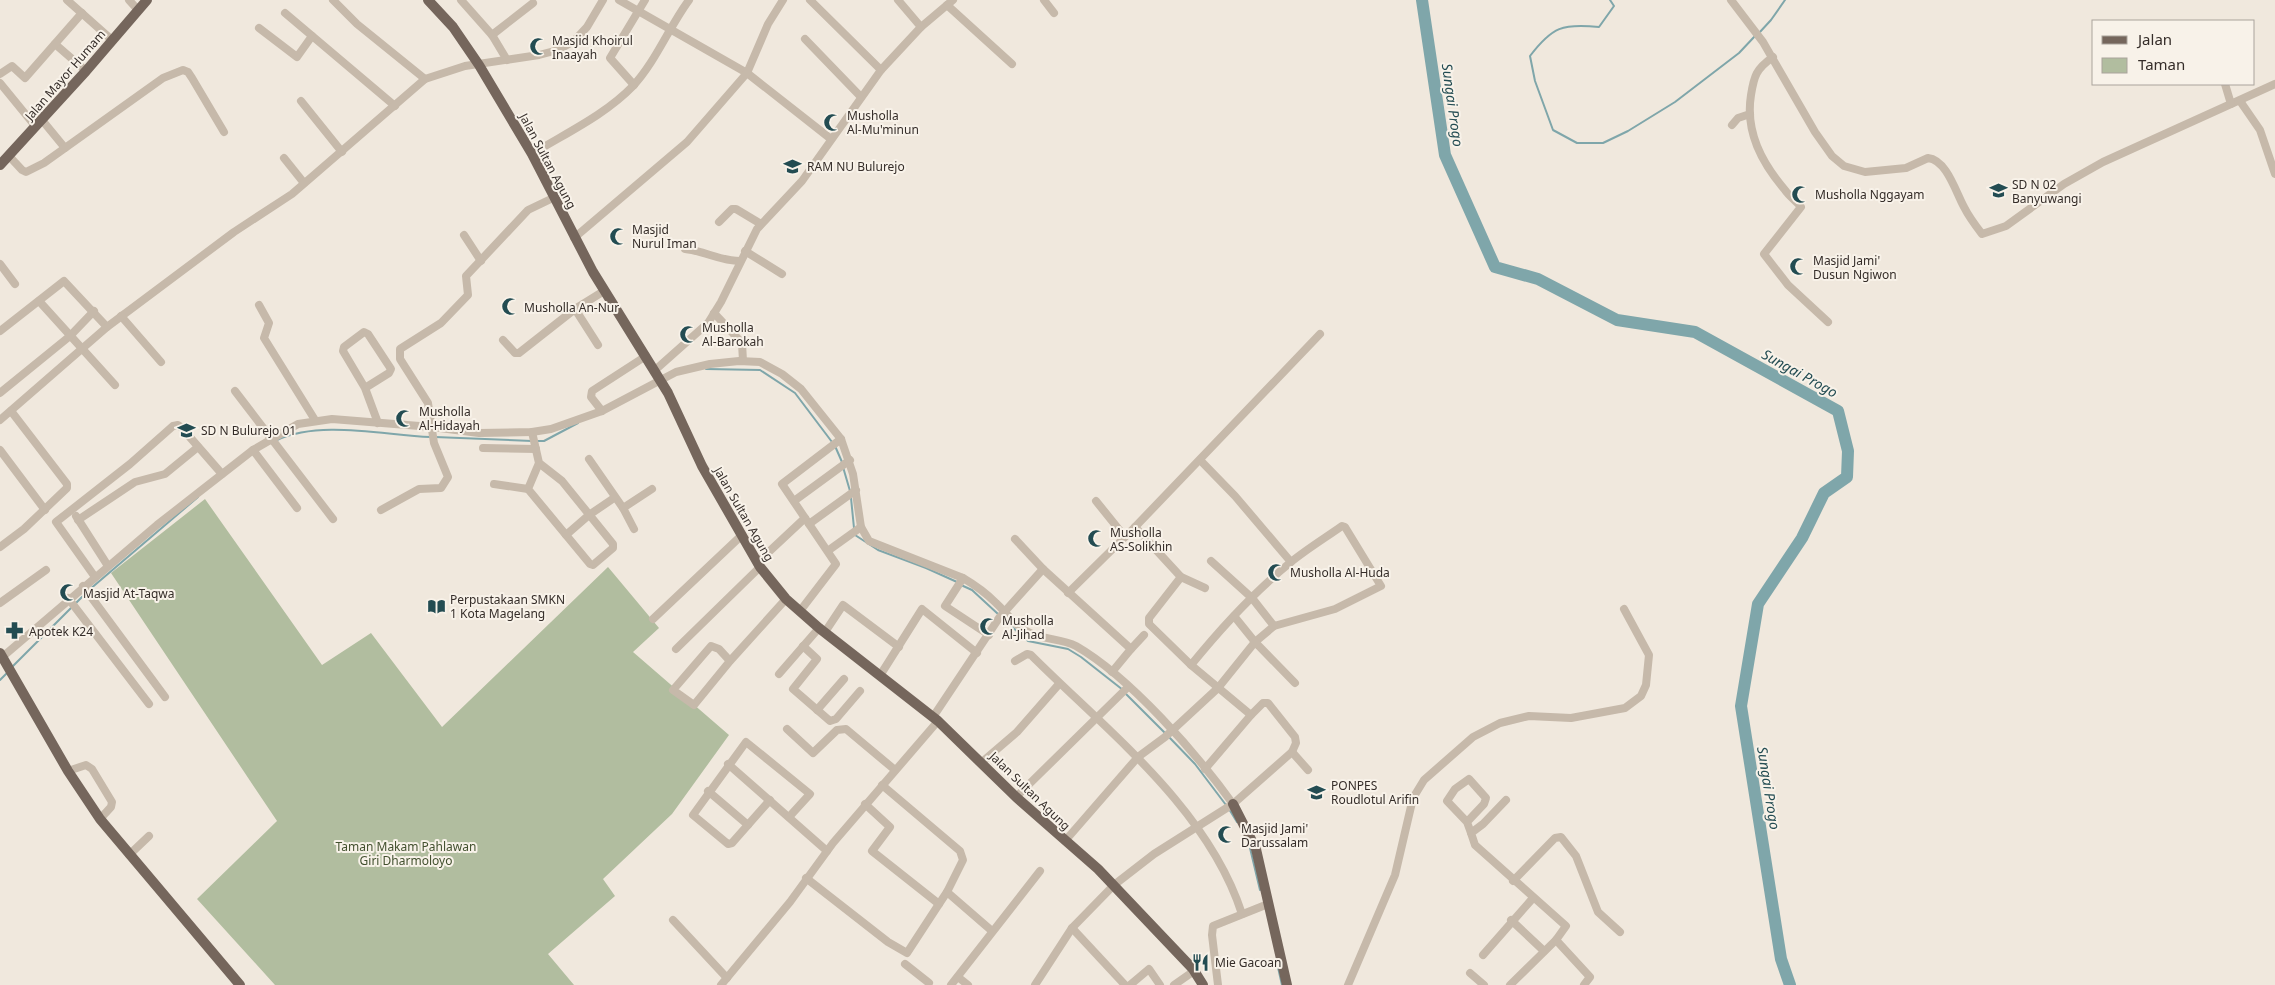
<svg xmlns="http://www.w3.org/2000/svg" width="2275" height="985" font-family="'Noto Sans',sans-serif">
	<rect width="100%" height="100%" fill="#f0e8dd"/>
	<path fill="#b1bd9f" d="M205,499L322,665L371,633L442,727L608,567L659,628L633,652L729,735L672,814L603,879L615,896L548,954L574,985H275L197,899L277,821L111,573Z"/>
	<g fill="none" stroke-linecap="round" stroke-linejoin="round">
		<g stroke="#7fa6aa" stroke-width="2">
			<path d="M1610,0L1614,6L1599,27C1563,23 1552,27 1530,56L1535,81L1553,130L1577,143H1603L1628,131L1675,102L1739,53L1755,36"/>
			<path d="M1759,33L1771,20L1785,0"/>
			<path d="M706,369L760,370L795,393L832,442"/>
			<path d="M435,437L532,441"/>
			<path d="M277,440C320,420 383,435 430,437"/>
			<path d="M537,441H544L578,423"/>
			<path d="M835,446L842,462"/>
			<path d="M843,467L850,491"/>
			<path d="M851,498L854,528"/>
			<path d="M855,535L878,550L926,568L957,582"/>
			<path d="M961,585L972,590L998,614"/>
			<path d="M89,590L198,497"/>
			<path d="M75,604L86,593"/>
			<path d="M1001,617L1028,641L1068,649L1081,657L1123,690"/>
			<path d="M12,667L72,607"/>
			<path d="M0,680L7,673"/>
			<path d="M1126,694L1165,733"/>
			<path d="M1168,736L1195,764L1226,805"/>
			<path d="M1229,809L1237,822"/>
			<path d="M1250,848L1260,890"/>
			<path d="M1277,963L1282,985"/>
		</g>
		<path stroke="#7fa6aa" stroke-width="12" d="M1422,0L1445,155L1495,267L1538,279L1617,320L1695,332L1838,411L1848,451L1847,477L1824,493L1802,538L1758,604L1741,706L1781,959L1790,985"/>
		<g stroke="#c6b9aa" stroke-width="8">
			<path d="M67,0L112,40"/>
			<path d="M129,0L138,10"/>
			<path d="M333,0L357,24L425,79"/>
			<path d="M461,0L492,35L507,60"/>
			<path d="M619,0L747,73L831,139"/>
			<path d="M810,0L881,70"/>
			<path d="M1044,0L1054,13"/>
			<path d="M1731,0L1763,42L1815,132L1832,156L1844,166L1865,172L1906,168L1928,158C1947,160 1956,193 1964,207C1969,217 1975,225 1982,234L2006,226L2064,184L2103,162L2275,84"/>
			<path d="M947,5L1012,64"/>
			<path d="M285,13L395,106"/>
			<path d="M921,27L953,0"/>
			<path d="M259,28L297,57L312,36"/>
			<path d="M492,35L533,3"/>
			<path d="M805,39L861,97"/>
			<path d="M55,44L86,71"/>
			<path d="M1773,57C1756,69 1754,76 1751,95C1745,132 1762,163 1785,190C1789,196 1796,201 1801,207L1764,254L1788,285L1828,322"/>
			<path d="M0,74L12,66L25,78L82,13"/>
			<path d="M0,83L36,127"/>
			<path d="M2225,84L2231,104"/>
			<path d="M634,85L610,58L645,0"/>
			<path d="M301,101L342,152"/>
			<path d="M2240,101L2260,130L2275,174"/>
			<path d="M42,120L65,148"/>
			<path d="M1732,125L1738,118L1750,114"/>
			<path d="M532,154C566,133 605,115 633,86C656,61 669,27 689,0"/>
			<path d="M9,156L22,170L26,172L44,163L163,78L183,70L188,72L192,78L224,132"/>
			<path d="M284,158L304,183"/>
			<path d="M719,222L732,209H736L761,224"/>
			<path d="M464,235L481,261"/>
			<path d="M574,238L687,142L747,73L768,24L783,0"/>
			<path d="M685,249C705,251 720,261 740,261"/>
			<path d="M745,251L782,274"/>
			<path d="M0,264L15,284"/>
			<path d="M39,301L115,385"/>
			<path d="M259,305L269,323L264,338L315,420"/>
			<path d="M575,309L598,345"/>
			<path d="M714,313L742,343L743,361"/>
			<path d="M121,316L161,362"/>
			<path d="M0,331L64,281L107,327L234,232L292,194L425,79L465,66L539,55L558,50L574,41L587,27L603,0"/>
			<path d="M503,340L515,353H519L575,309L604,291"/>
			<path d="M654,371L708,323L721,302L757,229L802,181L881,70L921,27L898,0"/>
			<path d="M365,388L343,351L344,347L364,332L368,334L391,369L389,373L365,388L378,423"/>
			<path d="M235,391L333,519"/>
			<path d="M0,393L70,336L94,311"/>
			<path d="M602,411L591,397L592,391L646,356"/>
			<path d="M0,420L107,327"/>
			<path d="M532,432L539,463L562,481L613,544V548L593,565L590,564L528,489L539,463"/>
			<path d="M483,448L536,449"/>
			<path d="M0,450L45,510"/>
			<path d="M253,450L297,508"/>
			<path d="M589,459L623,508L634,529"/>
			<path d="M1200,460L1235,496L1291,562"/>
			<path d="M494,484L528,489"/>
			<path d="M794,501L850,460"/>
			<path d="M1096,501L1125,537"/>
			<path d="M623,508L652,489"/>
			<path d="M381,510L419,489L441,488L448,477L434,443L428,403L400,359V349L441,323L468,295L466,276L528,210L553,198"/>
			<path d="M76,516L108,566"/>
			<path d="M78,520L135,482L165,474L198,447"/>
			<path d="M809,524L856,490"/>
			<path d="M1135,527L1181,577L1205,588"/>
			<path d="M566,535L589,515L614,498"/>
			<path d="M1015,539L1043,569"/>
			<path d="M0,547L24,529L67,488V484L11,411"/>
			<path d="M829,550L861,527"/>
			<path d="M757,563L805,518"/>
			<path d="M95,577L56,522L130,464L173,426L178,425L181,427L222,474"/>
			<path d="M1181,577L1149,618V624L1191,665L1251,715L1205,769"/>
			<path d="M963,578L945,606L989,635"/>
			<path d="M83,586L165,697"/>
			<path d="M1068,593L1135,527L1320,334"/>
			<path d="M68,598L149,704"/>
			<path d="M0,603L46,570"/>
			<path d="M800,611L836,564L782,484L841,439"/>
			<path d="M1234,616L1255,642L1274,626"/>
			<path d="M653,619L742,535"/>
			<path d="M825,632L843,605L899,647"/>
			<path d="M803,646L817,659L793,689L830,721L836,719L860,691"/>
			<path d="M676,649L760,567"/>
			<path d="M1131,649L1144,635"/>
			<path d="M0,659L157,525L253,450L298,424L332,419L432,427L479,433L532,432L551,429L602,411L676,372L710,364L739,361L760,362L782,374L801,389L841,439L853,474L861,527L869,541L963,578C975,585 986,593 996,603C1006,612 1013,624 1026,631C1041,640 1061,638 1076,646C1130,677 1197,754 1233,804"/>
			<path d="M730,661L694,705L673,690L711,646L719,649L730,661L786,599"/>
			<path d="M1015,661L1027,654L1031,655C1107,731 1208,808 1242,914"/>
			<path d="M1191,665C1221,628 1254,592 1291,562C1307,549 1325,538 1342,526L1345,527L1381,586L1335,609L1274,626L1252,598L1211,561"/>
			<path d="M779,674L819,628"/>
			<path d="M881,674L922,609L977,653"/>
			<path d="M817,710L844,679"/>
			<path d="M933,717L999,618L1043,569L1131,649L1112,672"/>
			<path d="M787,729L813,753L837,730L846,729L895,770"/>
			<path d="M1292,752L1308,770"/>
			<path d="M982,762L1017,732L1059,684"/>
			<path d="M728,764L827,851"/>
			<path d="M68,771L86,765L92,769L112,802L111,807L100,819"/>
			<path d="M882,785L960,851L963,860L947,892"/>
			<path d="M708,791L748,825"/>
			<path d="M1016,797L1128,687"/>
			<path d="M770,800L732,843L728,844L693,815L746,742L810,794L789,817"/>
			<path d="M1506,800L1483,824L1471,833L1475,845L1566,926L1556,940L1510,985"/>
			<path d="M865,804L890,827L872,851L939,904L947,892L992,931"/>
			<path d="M1467,822L1484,804L1486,798L1469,779L1455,789L1447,801L1467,822L1471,833"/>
			<path d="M1065,841L1138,757L1165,737L1218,688L1255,642L1295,683"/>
			<path d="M129,855L149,836"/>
			<path d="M806,878L888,942L907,953L939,904"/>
			<path d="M1513,881L1555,838L1561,837L1576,856L1598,912L1620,932"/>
			<path d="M673,920L727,978"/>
			<path d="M1511,920L1544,951"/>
			<path d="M1072,928L1125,985"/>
			<path d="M1556,940L1590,977L1584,985"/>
			<path d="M1483,955L1533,898"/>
			<path d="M905,964L929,983"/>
			<path d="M1470,973L1484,985"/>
			<path d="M958,977L968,985"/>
			<path d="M721,985L790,902L833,843L938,721"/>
			<path d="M951,985L1040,871"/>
			<path d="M1035,985L1072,928L1114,885L1154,854L1233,804L1292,752L1296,743L1295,737L1268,703H1263L1251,715"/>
			<path d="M1130,985L1149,969L1160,985"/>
			<path d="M1174,985L1194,971"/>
			<path d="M1218,985L1212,935L1213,926L1268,904"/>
			<path d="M1348,985L1395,875L1413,798L1424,780L1473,737L1500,723L1529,716L1571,718L1625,708L1641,696L1646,685L1649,655L1624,609"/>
		</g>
		<g stroke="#75665c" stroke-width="10">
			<path d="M428,0L453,27L479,65L532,154L593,272L668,393L702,466L760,567L786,599L819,628L938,721L1016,797L1098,869L1193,969L1203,985"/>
			<path d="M0,165L86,71L147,0"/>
			<path d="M0,653L68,771L100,819L240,985"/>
			<path d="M1233,804L1256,849L1287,985"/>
		</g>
	</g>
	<defs>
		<symbol id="mosque-bare" viewBox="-9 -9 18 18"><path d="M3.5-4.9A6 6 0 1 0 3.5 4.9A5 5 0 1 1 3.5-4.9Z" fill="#234c52" stroke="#f8f2e9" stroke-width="2.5" paint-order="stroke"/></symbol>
		<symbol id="school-bare" viewBox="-9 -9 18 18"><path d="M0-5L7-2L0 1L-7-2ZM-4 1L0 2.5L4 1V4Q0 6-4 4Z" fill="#234c52" stroke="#f8f2e9" stroke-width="2.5" paint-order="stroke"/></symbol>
		<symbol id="library-bare" viewBox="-9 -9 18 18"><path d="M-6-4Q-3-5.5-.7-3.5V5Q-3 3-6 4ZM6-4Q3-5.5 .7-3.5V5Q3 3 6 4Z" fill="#234c52" stroke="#f8f2e9" stroke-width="2.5" paint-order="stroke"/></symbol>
		<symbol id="pharmacy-bare" viewBox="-9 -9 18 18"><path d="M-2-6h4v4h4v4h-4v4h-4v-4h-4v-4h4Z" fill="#234c52" stroke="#f8f2e9" stroke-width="2.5" paint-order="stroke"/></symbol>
		<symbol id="restaurant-bare" viewBox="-9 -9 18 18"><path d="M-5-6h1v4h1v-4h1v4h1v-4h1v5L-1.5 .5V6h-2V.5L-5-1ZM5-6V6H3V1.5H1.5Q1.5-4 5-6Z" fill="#234c52" stroke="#f8f2e9" stroke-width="2.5" paint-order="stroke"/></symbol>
	</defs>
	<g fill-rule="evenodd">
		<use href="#mosque-bare" x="526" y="34" width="25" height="25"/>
		<use href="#mosque-bare" x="820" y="110" width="25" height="25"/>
		<use href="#school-bare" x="780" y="154" width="25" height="25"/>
		<use href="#school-bare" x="1986" y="178" width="25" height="25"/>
		<use href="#mosque-bare" x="1788" y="182" width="25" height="25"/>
		<use href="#mosque-bare" x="606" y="224" width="25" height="25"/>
		<use href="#mosque-bare" x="1786" y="254" width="25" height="25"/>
		<use href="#mosque-bare" x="498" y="294" width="25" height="25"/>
		<use href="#mosque-bare" x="676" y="322" width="25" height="25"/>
		<use href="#mosque-bare" x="392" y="406" width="25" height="25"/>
		<use href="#school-bare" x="174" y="418" width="25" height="25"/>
		<use href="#mosque-bare" x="1084" y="526" width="25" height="25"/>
		<use href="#mosque-bare" x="1264" y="560" width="25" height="25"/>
		<use href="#mosque-bare" x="56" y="580" width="25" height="25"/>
		<use href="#library-bare" x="424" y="594" width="25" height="25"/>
		<use href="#mosque-bare" x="976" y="614" width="25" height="25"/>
		<use href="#pharmacy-bare" x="2" y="618" width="25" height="25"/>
		<use href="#school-bare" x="1304" y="780" width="25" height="25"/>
		<use href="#mosque-bare" x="1214" y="822" width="25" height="25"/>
		<use href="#restaurant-bare" x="1188" y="950" width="25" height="25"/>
	</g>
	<g text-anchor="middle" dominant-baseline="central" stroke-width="4" stroke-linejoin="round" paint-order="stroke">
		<g font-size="12" fill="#352d29" stroke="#f8f2e9" text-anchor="start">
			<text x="552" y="40">Masjid Khoirul<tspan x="552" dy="14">Inaayah</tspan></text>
			<text x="847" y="115">Musholla<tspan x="847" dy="14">Al-Mu'minun</tspan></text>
			<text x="807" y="166">RAM NU Bulurejo</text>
			<text x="2012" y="184">SD N 02<tspan x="2012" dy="14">Banyuwangi</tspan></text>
			<text x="1815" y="194">Musholla Nggayam</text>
			<text x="632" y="229">Masjid<tspan x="632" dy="14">Nurul Iman</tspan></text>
			<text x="1813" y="260">Masjid Jami'<tspan x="1813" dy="14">Dusun Ngiwon</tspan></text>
			<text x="524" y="307">Musholla An-Nur</text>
			<text x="702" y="327">Musholla<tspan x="702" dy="14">Al-Barokah</tspan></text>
			<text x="419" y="411">Musholla<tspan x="419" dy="14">Al-Hidayah</tspan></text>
			<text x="201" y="430">SD N Bulurejo 01</text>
			<text x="1110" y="532">Musholla<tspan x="1110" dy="14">AS-Solikhin</tspan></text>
			<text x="1290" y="572">Musholla Al-Huda</text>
			<text x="83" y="593">Masjid At-Taqwa</text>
			<text x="450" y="599">Perpustakaan SMKN<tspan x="450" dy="14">1 Kota Magelang</tspan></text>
			<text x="1002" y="620">Musholla<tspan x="1002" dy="14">Al-Jihad</tspan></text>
			<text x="29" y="631">Apotek K24</text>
			<text x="1331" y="785">PONPES<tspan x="1331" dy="14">Roudlotul Arifin</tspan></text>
			<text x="1241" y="828">Masjid Jami'<tspan x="1241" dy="14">Darussalam</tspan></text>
			<text x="1215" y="962">Mie Gacoan</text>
		</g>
		<g font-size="12" fill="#352d29" stroke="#f8f2e9">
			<text transform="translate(65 75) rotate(-49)">Jalan Mayor Humam</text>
			<text transform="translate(548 161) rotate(62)">Jalan Sultan Agung</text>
			<text transform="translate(744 514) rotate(60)">Jalan Sultan Agung</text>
			<text transform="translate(1030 791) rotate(44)">Jalan Sultan Agung</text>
		</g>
		<g font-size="12" fill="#43512f" stroke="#f8f2e9">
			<text x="406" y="846">Taman Makam Pahlawan<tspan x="406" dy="14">Giri Dharmoloyo</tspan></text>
		</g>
		<g font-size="14" font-style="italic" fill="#234c52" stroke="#f8f2e9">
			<text transform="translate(1453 105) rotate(82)">Sungai Progo</text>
			<text transform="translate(1800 373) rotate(29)">Sungai Progo</text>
			<text transform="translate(1769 788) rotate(81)">Sungai Progo</text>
		</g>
	</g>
	<rect x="2092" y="20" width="162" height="65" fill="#f8f2e9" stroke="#aaa39c"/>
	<rect x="2102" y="36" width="25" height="8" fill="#75665c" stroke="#aaa39c"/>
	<text x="2138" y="45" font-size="15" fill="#352d29">Jalan</text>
	<rect x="2102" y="58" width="25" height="15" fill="#b1bd9f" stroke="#aaa39c"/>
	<text x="2138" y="70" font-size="15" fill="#352d29">Taman</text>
</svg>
